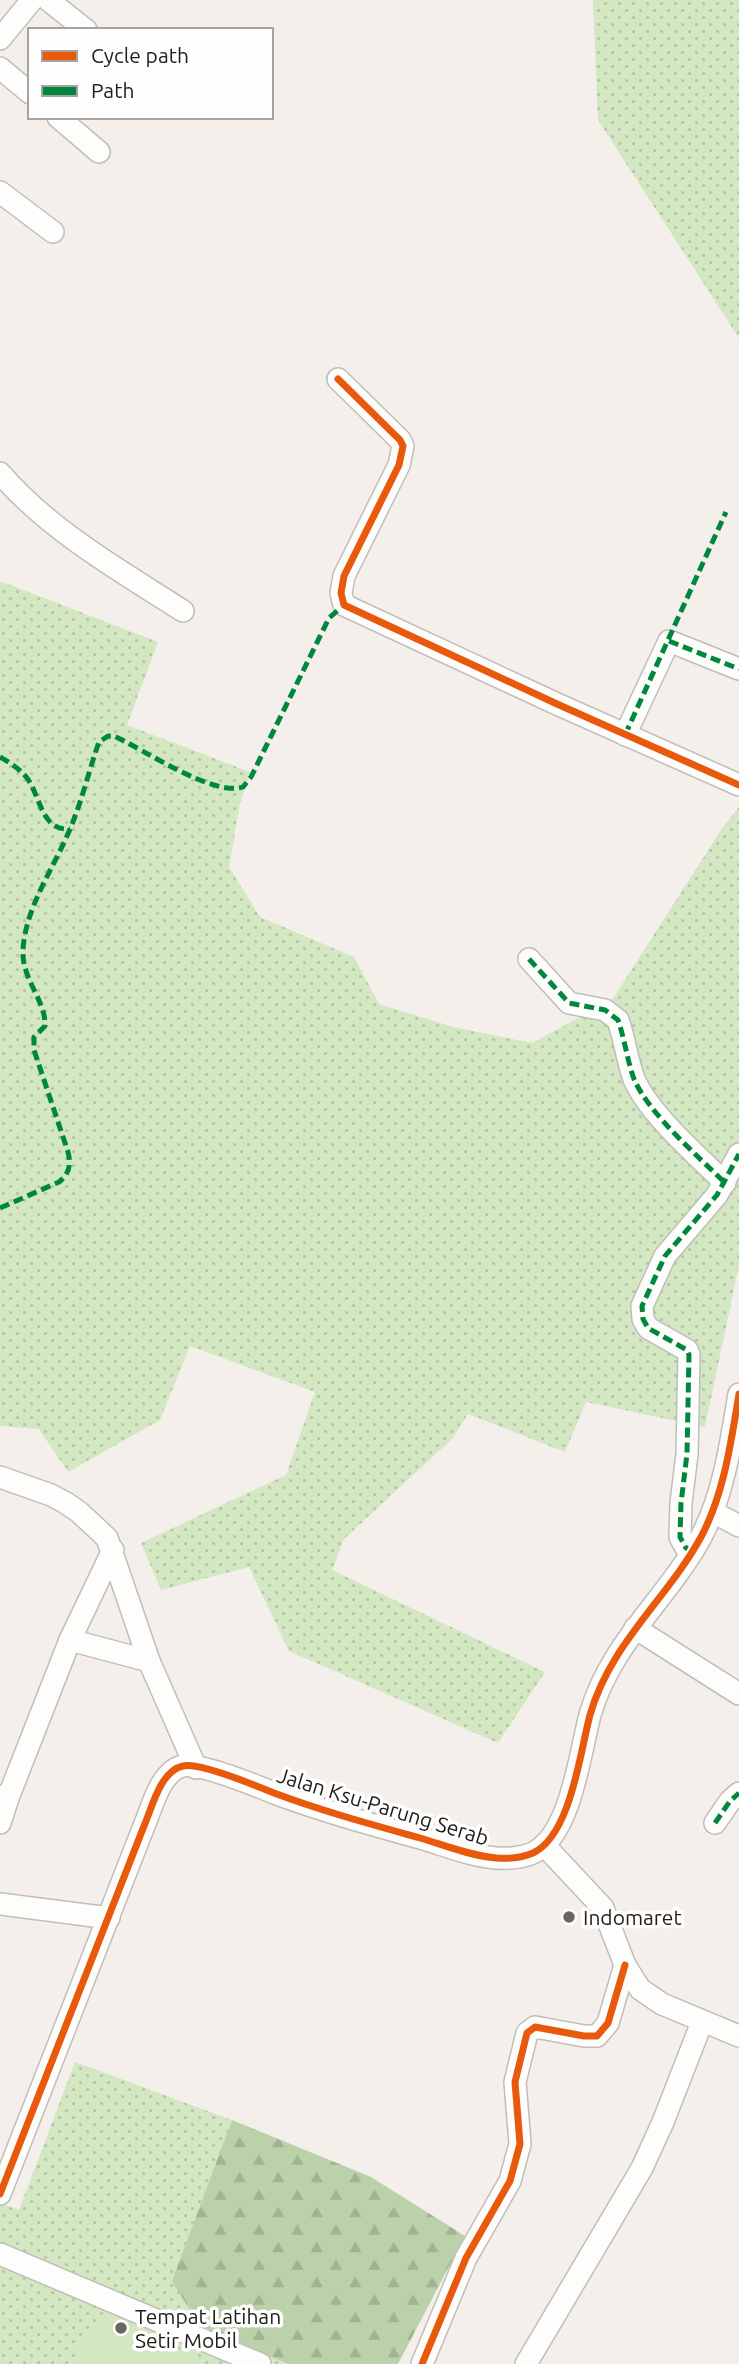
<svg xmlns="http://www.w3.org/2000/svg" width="739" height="2364" font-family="Ubuntu,sans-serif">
	<defs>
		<pattern id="grass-dots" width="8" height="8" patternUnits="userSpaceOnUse" patternTransform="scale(1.75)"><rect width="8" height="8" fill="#d2e7c2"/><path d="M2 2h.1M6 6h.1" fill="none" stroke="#b4c6a6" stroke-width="1.8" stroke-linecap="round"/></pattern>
		<pattern id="forest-firs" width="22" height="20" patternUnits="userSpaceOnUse" patternTransform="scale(1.75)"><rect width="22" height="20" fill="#bbd1aa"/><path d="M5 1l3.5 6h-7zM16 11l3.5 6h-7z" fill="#a0b392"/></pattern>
	</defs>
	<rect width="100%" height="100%" fill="#f4efea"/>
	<g fill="url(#grass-dots)">
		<path d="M593,0H739V338L598,120Z"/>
		<path d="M0,581L158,642L127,725L250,772L240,803L229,867L260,917L354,957L379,1004L453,1027L532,1043L612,1000L723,827L739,807V1265L705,1427L586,1402L565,1452L468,1414L452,1439L344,1539L332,1570L545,1672L498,1743L289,1651L249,1567L161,1590L141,1543L286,1475L315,1392L190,1346L160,1420L68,1472L39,1429L0,1426Z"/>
		<path d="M75,2062L232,2120L173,2281L199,2325L288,2364H0V2203L19,2210Z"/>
	</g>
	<path fill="url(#forest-firs)" d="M232,2120L371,2177L465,2236L398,2364H288L199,2325L172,2281Z"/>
	<path fill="#d2e7c2" d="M117,2312L204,2364H74L79,2343Z"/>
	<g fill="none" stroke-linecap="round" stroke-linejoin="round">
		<defs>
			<g id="minor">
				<path d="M48,0L86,30"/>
				<path d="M0,39L32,0"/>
				<path d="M0,68L30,93"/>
				<path d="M58,117L99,152"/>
				<path d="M0,192L53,232"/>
				<path d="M338,379L400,440L403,446L399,465L344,576L341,593L344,605L557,704L739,785"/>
				<path d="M0,473C50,531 119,570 183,611"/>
				<path d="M625,735L669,641L739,669"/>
				<path d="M529,959L569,1003L605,1010L618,1020C625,1040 627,1060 634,1079C649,1114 698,1156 725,1183"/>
				<path d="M0,1477L51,1495L66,1503L79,1512L107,1538L149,1661L196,1768"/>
				<path d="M713,1512L739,1526"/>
				<path d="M693,1551L686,1548L680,1537L681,1503L687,1454L689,1355L687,1350L648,1328L643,1319L642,1306L665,1256L717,1195L739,1154"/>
				<path d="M635,1628L739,1694"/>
				<path d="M70,1640L149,1661"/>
				<path d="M0,1796L8,1798L0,1823"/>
				<path d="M8,1798L70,1640L113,1550"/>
				<path d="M715,1823L730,1801L739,1793"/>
				<path d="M544,1845L603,1908L625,1965L640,1989L662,2004L739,2036"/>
				<path d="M0,1904L109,1918"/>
				<path d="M0,2194L144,1826C152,1808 160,1771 183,1766C198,1762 257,1786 274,1793C322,1811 370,1824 420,1838C444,1845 471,1856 496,1858C508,1859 521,1858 533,1853C571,1835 580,1752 590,1715C610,1644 667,1599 701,1537C724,1494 731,1442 739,1394"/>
				<path d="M0,2254L260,2364"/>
				<path d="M422,2364L466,2258L510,2181L520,2144L515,2082L527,2033L535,2027L584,2036H597L608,2023L625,1965"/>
				<path d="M526,2364L642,2168L663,2122L702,2022"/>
			</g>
		</defs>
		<use href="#minor" stroke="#c1bdb9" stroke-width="24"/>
		<use href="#minor" stroke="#fdfdfc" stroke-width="21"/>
		<g stroke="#00873e" stroke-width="5" stroke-dasharray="10 5" stroke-linecap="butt">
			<path d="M669,641L739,669"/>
			<path d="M625,735L726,512"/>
			<path d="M0,757C10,763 19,768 27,778C41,797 41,831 70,829"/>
			<path d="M529,959L569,1003L605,1010L618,1020C625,1040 627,1060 634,1079C649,1114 698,1156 725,1183"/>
			<path d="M0,1208L59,1182C70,1173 71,1164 68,1152L34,1050V1037L45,1026C46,1000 21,979 23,949C26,906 54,868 70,829C82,801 89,770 99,742L108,736H114C143,749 213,797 243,787L251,777L329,618L344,605"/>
			<path d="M693,1551L686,1548L680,1537L681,1503L687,1454L689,1355L687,1350L648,1328L643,1319L642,1306L665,1256L717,1195L739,1154"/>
			<path d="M715,1823L730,1801L739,1793"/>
		</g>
		<defs>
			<g id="cycleway">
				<path d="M338,379L400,440L403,446L399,465L344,576L341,593L344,605L557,704L739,785"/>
				<path d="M0,2194L144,1826C152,1808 160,1771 183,1766C198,1762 257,1786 274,1793C322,1811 370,1824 420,1838C444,1845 471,1856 496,1858C508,1859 521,1858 533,1853C571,1835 580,1752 590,1715C610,1644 667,1599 701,1537C724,1494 731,1442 739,1394"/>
				<path d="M422,2364L466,2258L510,2181L520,2144L515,2082L527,2033L535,2027L584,2036H597L608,2023L625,1965"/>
			</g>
		</defs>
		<use href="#cycleway" stroke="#fefefe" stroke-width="11"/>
		<use href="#cycleway" stroke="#e8590c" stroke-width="7"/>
	</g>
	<g fill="#6a6662" stroke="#fefefe" stroke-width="2.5">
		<circle cx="569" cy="1917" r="7"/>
		<circle cx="121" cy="2328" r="7"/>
	</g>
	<g text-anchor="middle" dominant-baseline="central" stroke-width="7" stroke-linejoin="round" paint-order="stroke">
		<g font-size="21" fill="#1f1c18" stroke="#fefefe">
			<text transform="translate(383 1806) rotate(17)">Jalan Ksu-Parung Serab</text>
		</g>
		<g font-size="21" fill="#1f1c18" stroke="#fefefe" text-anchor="start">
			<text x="583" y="1917">Indomaret</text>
			<text x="135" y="2316">Tempat Latihan<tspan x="135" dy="24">Setir Mobil</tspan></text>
		</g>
	</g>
	<rect x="28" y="28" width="245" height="91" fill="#fefefe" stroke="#a5a4a2" stroke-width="2"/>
	<rect x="42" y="51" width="35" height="10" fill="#e8590c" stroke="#a5a4a2" stroke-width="2"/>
	<text x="91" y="63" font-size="21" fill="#1f1c18">Cycle path</text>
	<rect x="42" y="86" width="35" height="10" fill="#00873e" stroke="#a5a4a2" stroke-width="2"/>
	<text x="91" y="98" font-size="21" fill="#1f1c18">Path</text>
</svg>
